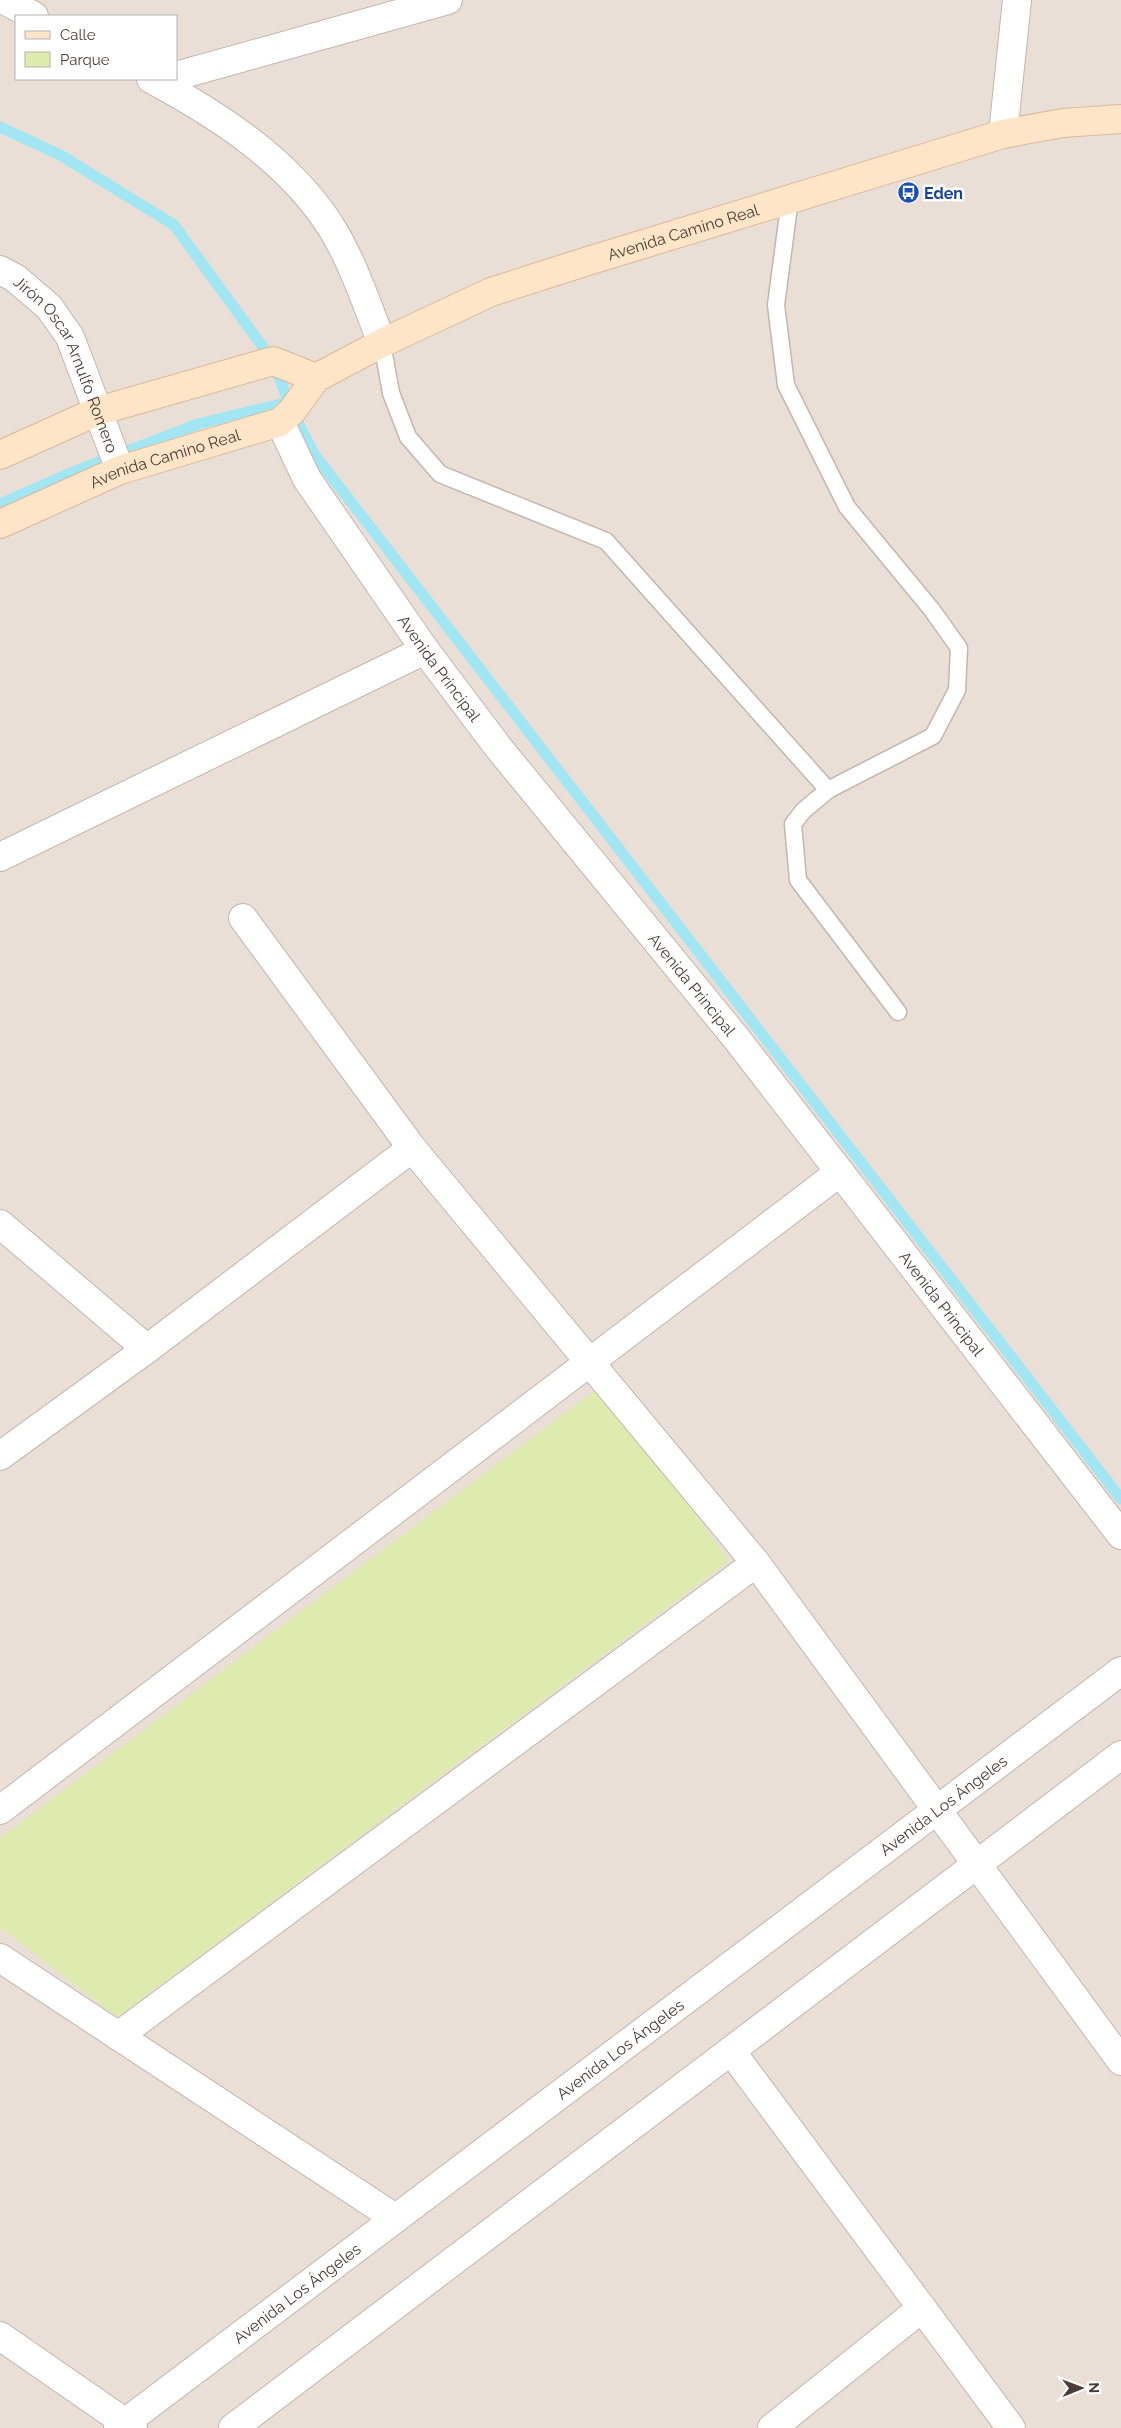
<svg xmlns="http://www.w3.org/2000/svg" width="1121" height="2428" font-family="Raleway,sans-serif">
	<rect width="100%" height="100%" fill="#f5eee8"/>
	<path fill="#e9dfd6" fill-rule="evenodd" d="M0,0H1121V2428H0ZM16,16H176V79H16Z"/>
	<path fill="#deebaf" d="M602,1385L729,1561L117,2017L0,1927V1838Z"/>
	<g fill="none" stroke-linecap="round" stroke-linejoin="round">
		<g stroke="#a2e6f4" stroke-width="11">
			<path d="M0,127L62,156L174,225L273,361L292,411L314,454L1121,1499"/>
			<path d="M0,504L68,474L198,424L289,402"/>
		</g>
		<defs>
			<g id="service">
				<path d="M790,199L776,305L786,385L847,507L932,610L959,648L957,690L933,736L828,790L803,811L793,824L798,880L898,1012"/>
				<path d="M382,343L391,393L408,437L440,474L606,541L828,790"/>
			</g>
			<g id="minor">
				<path d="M4,0L34,16"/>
				<path d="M176,76L448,0"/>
				<path d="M151,79C220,116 291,162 333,230C354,265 367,305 382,343"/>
				<path d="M1003,134L1017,0"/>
				<path id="s1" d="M0,270L15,278L49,307L70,337L120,470"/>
				<path id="s2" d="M280,422L307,479L425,650L498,747L736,1038L1121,1535"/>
				<path d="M0,857L425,650"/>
				<path d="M243,918L412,1148L756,1563L1121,2061"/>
				<path d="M0,1224L147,1349"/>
				<path d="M0,1456L147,1349L412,1148"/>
				<path d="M0,1810L840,1172"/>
				<path d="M0,1958L395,2218"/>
				<path d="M118,2036L756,1563"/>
				<path d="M731,2051L1011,2428"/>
				<path d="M0,2336L133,2428"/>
				<path d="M772,2428L922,2308"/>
			</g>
			<g id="tertiary">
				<path id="s3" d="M118,2428L1121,1671"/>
				<path d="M233,2428L1121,1755"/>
			</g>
			<g id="secondary">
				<path d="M0,455L98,411L273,361L316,378"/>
				<path id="s4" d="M0,524L120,470L280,422L292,411L316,378L382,343L491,292L588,261L1003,134L1063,123L1121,119"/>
			</g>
		</defs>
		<use href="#service" stroke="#c4b6ad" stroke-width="19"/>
		<use href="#minor" stroke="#c4b6ad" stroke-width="30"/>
		<use href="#tertiary" stroke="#c4b6ad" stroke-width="30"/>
		<use href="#secondary" stroke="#dab998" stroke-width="30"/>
		<use href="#service" stroke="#fff" stroke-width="16"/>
		<use href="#minor" stroke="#fff" stroke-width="28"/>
		<use href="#tertiary" stroke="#fff" stroke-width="28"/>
		<use href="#secondary" stroke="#ffe5c8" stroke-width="28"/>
	</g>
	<defs>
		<symbol id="bus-disc" viewBox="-11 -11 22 22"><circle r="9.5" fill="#1a4fb4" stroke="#fff"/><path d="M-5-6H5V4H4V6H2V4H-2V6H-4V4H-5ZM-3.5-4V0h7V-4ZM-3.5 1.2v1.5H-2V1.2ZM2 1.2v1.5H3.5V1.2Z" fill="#fff"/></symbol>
	</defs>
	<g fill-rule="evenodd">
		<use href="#bus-disc" x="896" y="180" width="25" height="25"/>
	</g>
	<g text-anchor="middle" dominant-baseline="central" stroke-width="5" stroke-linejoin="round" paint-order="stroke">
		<g font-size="16" font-weight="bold" fill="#164399" stroke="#fff" text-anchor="start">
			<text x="924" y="193">Eden</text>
		</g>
		<g font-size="16" fill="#493d36" stroke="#fff">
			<text stroke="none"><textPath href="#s4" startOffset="752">Avenida Camino Real</textPath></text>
			<text stroke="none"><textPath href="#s1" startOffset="120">Jirón Oscar Arnulfo Romero</textPath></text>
			<text stroke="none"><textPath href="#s4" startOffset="178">Avenida Camino Real</textPath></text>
			<text stroke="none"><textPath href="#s2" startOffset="294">Avenida Principal</textPath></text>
			<text stroke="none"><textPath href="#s2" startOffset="699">Avenida Principal</textPath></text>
			<text stroke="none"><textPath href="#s2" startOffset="1104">Avenida Principal</textPath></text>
			<text stroke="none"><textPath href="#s3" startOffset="1034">Avenida Los Ángeles</textPath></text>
			<text stroke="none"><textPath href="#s3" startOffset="629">Avenida Los Ángeles</textPath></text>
			<text stroke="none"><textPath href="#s3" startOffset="224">Avenida Los Ángeles</textPath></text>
		</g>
	</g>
	<rect x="15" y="15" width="162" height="65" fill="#ffffff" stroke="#b6b1af"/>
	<rect x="25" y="31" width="25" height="8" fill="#ffe5c8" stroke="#b6b1af"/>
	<text x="60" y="40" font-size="15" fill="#493d36">Calle</text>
	<rect x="25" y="52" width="25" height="15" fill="#deebaf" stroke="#b6b1af"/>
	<text x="60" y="65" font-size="15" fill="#493d36">Parque</text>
	<g transform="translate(1081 2388) rotate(89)" stroke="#ffffff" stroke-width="4" paint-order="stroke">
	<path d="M0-4L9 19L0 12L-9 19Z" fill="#493d36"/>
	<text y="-8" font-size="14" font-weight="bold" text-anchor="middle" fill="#493d36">N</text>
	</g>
</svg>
